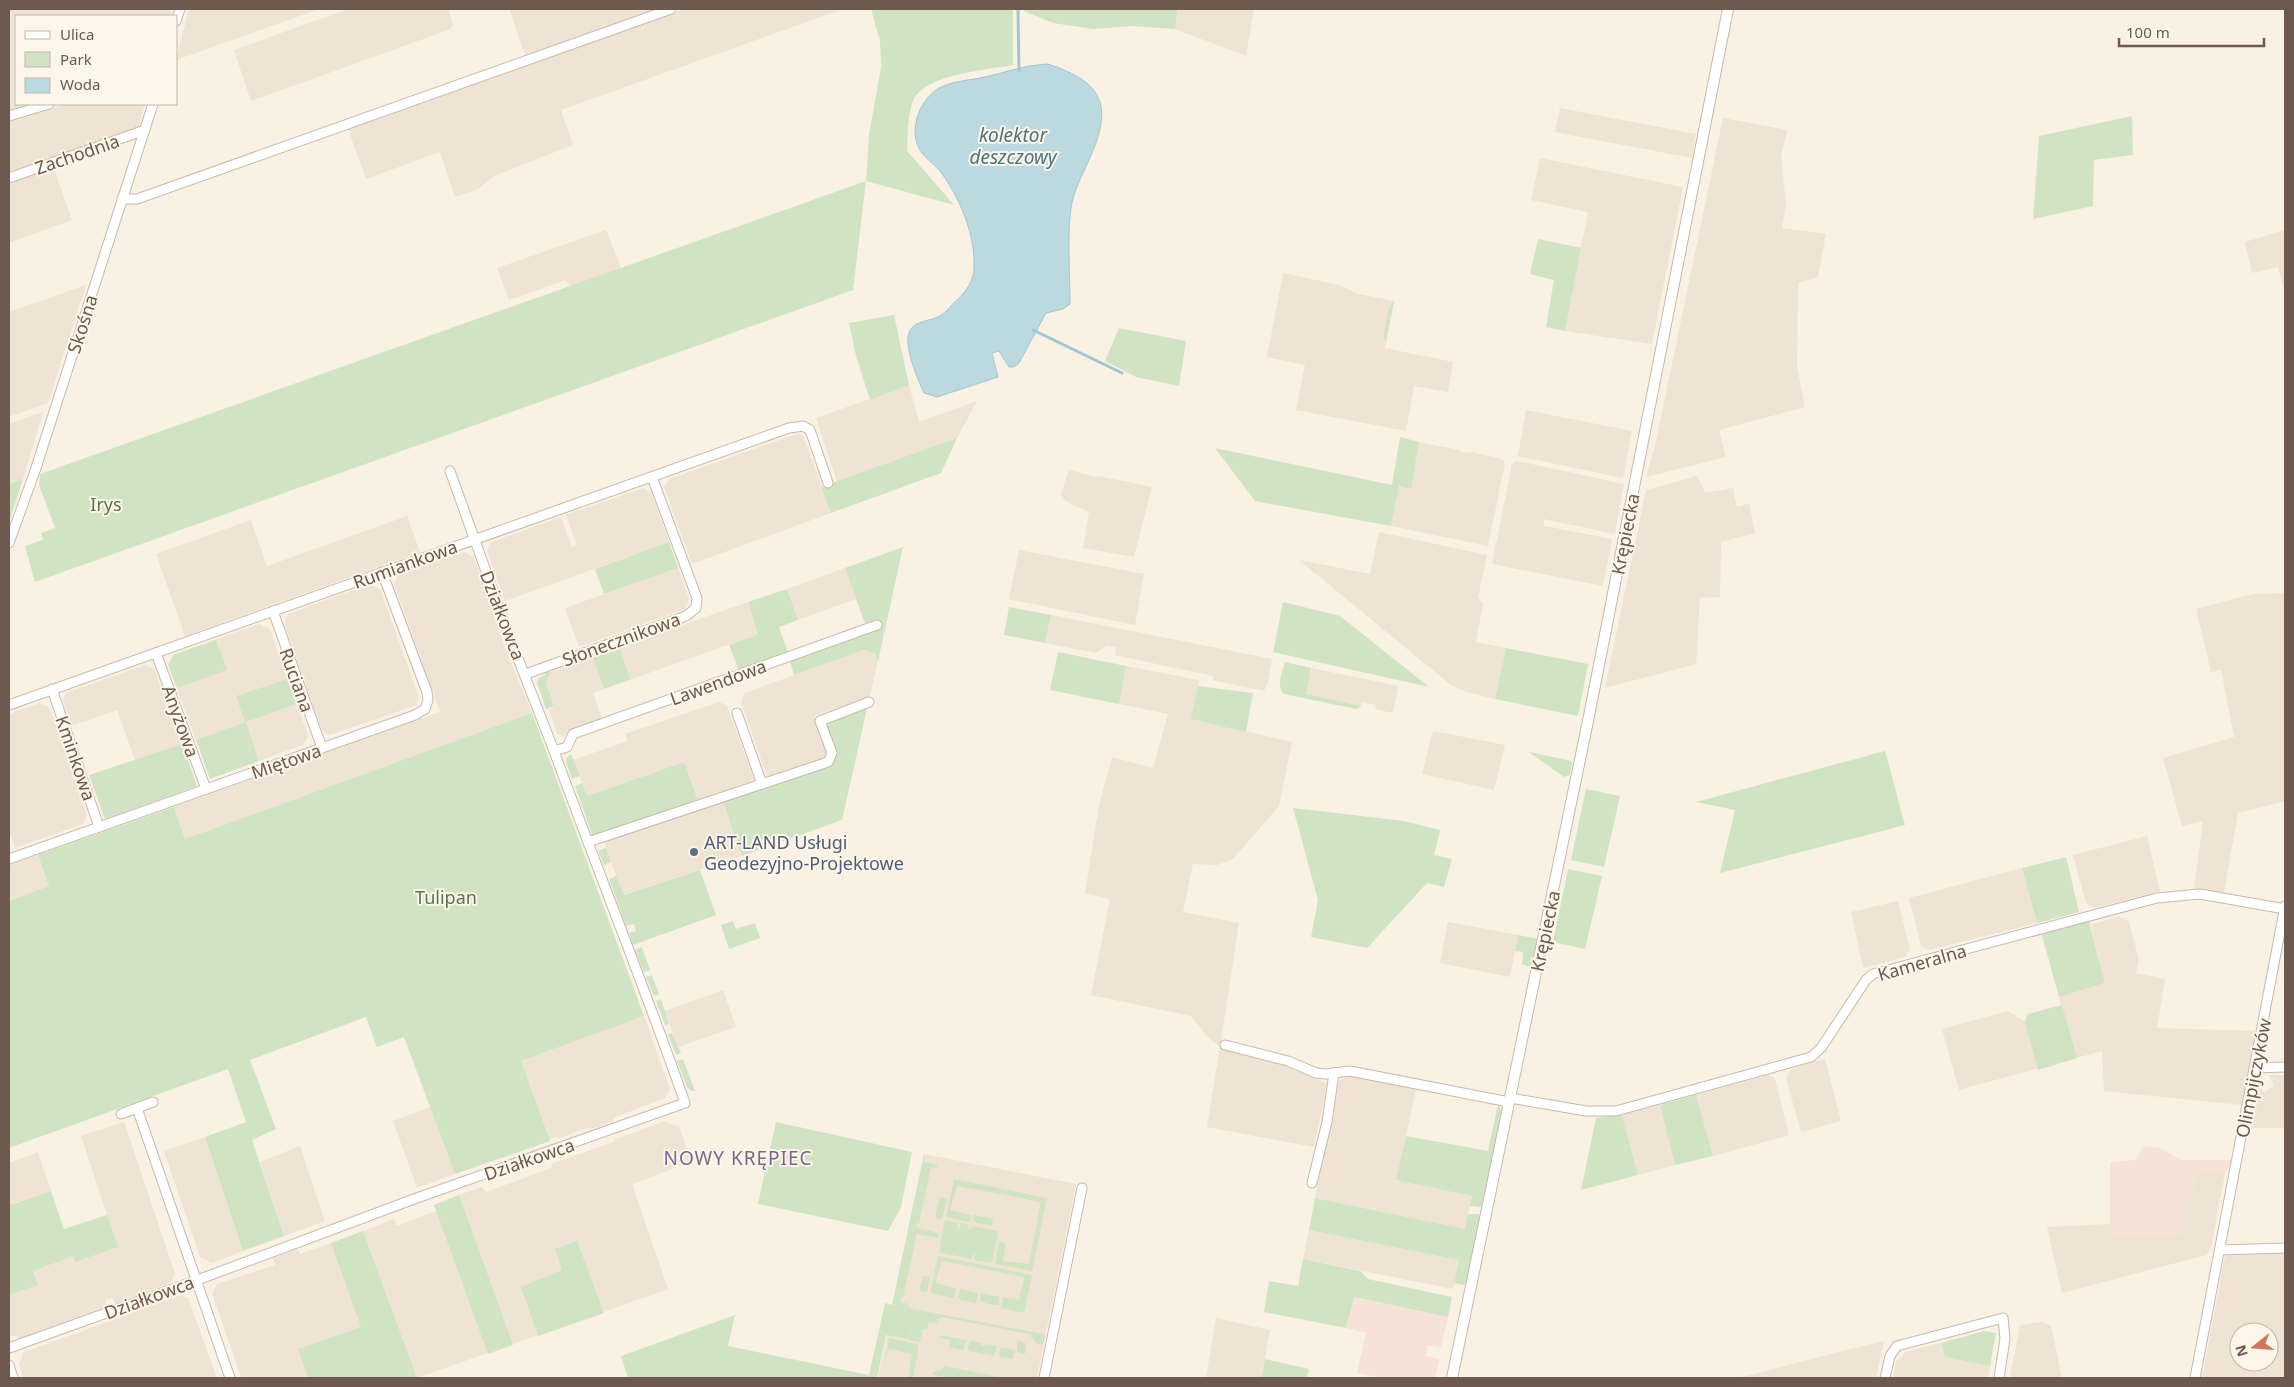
<svg xmlns="http://www.w3.org/2000/svg" width="2294" height="1387" font-family="'Noto Sans',sans-serif">
	<rect width="100%" height="100%" fill="#f8f1e4"/>
	<g fill="#efe3d3" fill-rule="evenodd">
		<path d="M9,9H172L170,16H16V104H36L15,111L9,108Z"/>
		<path d="M189,9H319L176,60Z"/>
		<path d="M348,9H448L453,24L451,29L251,101L234,50Z"/>
		<path d="M509,9H659L526,57Z"/>
		<path d="M684,9H843L561,110L573,145L494,176L478,189L455,197L440,152L366,179L348,129Z"/>
		<path d="M1178,9H1254L1246,56L1175,29Z"/>
		<path d="M66,104H145L138,128L9,173V122Z"/>
		<path d="M1560,108L1696,134L1692,158L1555,132Z"/>
		<path d="M1723,118L1787,130L1781,157L1786,204L1782,228L1826,234L1818,277L1798,283L1797,367L1805,407L1719,430L1726,457L1646,477L1655,446Z"/>
		<path d="M1540,158L1683,187L1652,344L1565,331L1588,212L1531,200Z"/>
		<path d="M53,166L72,220L9,243V180Z"/>
		<path d="M606,230L621,268L570,287L566,280L509,300L497,268Z"/>
		<path d="M2285,230V294L2278,267L2252,273L2245,242Z"/>
		<path d="M1283,273L1339,285L1358,294L1394,301L1385,348L1453,362L1448,392L1414,386L1406,431L1296,410L1305,365L1267,357Z"/>
		<path d="M86,285L48,403L9,417V312Z"/>
		<path d="M909,385L919,422L977,401L957,438L837,482L816,418Z"/>
		<path d="M1526,410L1632,431L1623,478L1518,456Z"/>
		<path d="M43,412L23,479L9,484V424Z"/>
		<path d="M797,434L803,435L831,513L692,564L664,487L669,479Z"/>
		<path d="M1419,442L1459,450L1464,453L1471,452L1502,459L1505,463L1488,546L1391,526L1399,486L1411,488Z"/>
		<path d="M1517,461L1624,484L1615,534L1544,519V526L1612,539L1603,586L1492,564L1512,464Z"/>
		<path d="M1069,470L1097,477L1099,476L1152,487L1134,557L1083,548L1089,512L1065,501L1061,494Z"/>
		<path d="M1697,476L1705,493L1733,488L1737,507L1749,503L1755,533L1721,542L1720,597L1700,598L1696,664L1605,688L1646,490Z"/>
		<path d="M643,488L651,492L669,542L505,601L487,551L491,542L561,517L572,547L577,545L566,515Z"/>
		<path d="M407,516L420,552L185,636L156,554L251,520L267,566Z"/>
		<path d="M1379,532L1487,555L1478,597L1483,604L1476,642L1506,648L1495,699L1466,692L1451,685L1299,560L1370,574Z"/>
		<path d="M1019,550L1144,574L1135,625L1009,599Z"/>
		<path d="M464,552L474,557L505,648L532,713L185,839L174,807L440,712L394,584L398,575Z"/>
		<path d="M678,568L689,599L685,609L579,647L565,608Z"/>
		<path d="M845,568L856,599L798,620L787,589Z"/>
		<path d="M370,584L380,589L419,697L414,706L330,735L322,731L284,623L288,614Z"/>
		<path d="M2285,593V801L2238,813L2224,892L2194,889L2203,821L2182,826L2163,758L2234,737L2221,670L2211,672L2196,609L2253,594Z"/>
		<path d="M748,602L758,634L593,693L603,721L565,734L566,737L557,734L549,709L554,707L546,682L551,672Z"/>
		<path d="M1051,615L1272,659L1268,682L1264,691L1213,680V676L1115,655L1116,647L1107,645L1096,653L1045,643Z"/>
		<path d="M259,624L270,629L287,679L237,696L246,722L297,704L308,736L303,745L259,761L245,722L196,740L168,665L173,655Z"/>
		<path d="M864,650L875,654L878,661L870,696L814,716L828,758L768,779L741,702L745,693Z"/>
		<path d="M145,665L154,669L182,744L135,760L117,710L72,726L63,701L66,693Z"/>
		<path d="M1126,666L1199,680L1192,719L1292,742L1279,806L1233,859L1217,865L1193,864L1183,912L1239,923L1220,1047L1286,1064L1327,1084L1314,1147L1207,1127L1220,1047L1207,1036L1191,1016L1091,995L1110,899L1085,893L1099,805L1112,757L1153,768L1168,714L1119,704Z"/>
		<path d="M1311,668L1398,686L1393,713L1375,709L1376,705L1362,702L1361,706L1305,694Z"/>
		<path d="M719,702L727,706L755,782L698,801L684,762L587,796L573,760L628,741L625,734Z"/>
		<path d="M40,703L49,707L87,814L83,824L15,848L9,831V714Z"/>
		<path d="M1433,731L1505,745L1494,790L1422,774Z"/>
		<path d="M723,802L742,856L623,895L604,842Z"/>
		<path d="M2147,836L2160,891L2095,908L2086,903L2073,855Z"/>
		<path d="M38,855L49,886L9,901V865Z"/>
		<path d="M2022,868L2037,923L1929,950L1921,946L1909,898Z"/>
		<path d="M1898,901L1910,949L1905,957L1863,968L1851,912Z"/>
		<path d="M2119,916L2129,922L2139,960L2136,973L2165,979L2157,1028L2257,1031L2242,1105L2104,1091L2102,1051L1959,1090L1942,1029L2008,1011L2025,1022L2028,1014L2061,1005L2059,997L2105,983L2091,925Z"/>
		<path d="M1448,922L1518,935L1510,977L1440,963Z"/>
		<path d="M723,990L736,1027L678,1047L665,1011Z"/>
		<path d="M644,1016L670,1089L665,1098L613,1118L614,1121L591,1129L590,1127L557,1139L555,1137L550,1139V1141L509,1156L480,1076Z"/>
		<path d="M1825,1059L1841,1121L1801,1132L1786,1078L1791,1069Z"/>
		<path d="M1349,1075L1416,1089L1397,1180L1472,1196L1465,1229L1315,1198L1339,1081Z"/>
		<path d="M1768,1075L1775,1079L1789,1135L1713,1156L1696,1095Z"/>
		<path d="M2269,1075H2285V1128H2252L2260,1086L2264,1092L2274,1086Z"/>
		<path d="M1660,1105L1675,1165L1638,1175L1622,1115Z"/>
		<path d="M430,1107L455,1174L417,1188L393,1121Z"/>
		<path d="M665,1121L680,1128L691,1162L632,1184L668,1289L417,1378L363,1231L394,1219L397,1226L436,1211L434,1205L459,1195L482,1187L486,1192L551,1168L553,1163L614,1142L616,1139Z"/>
		<path d="M124,1122L175,1274L170,1283L116,1303L112,1298L105,1300V1307L18,1339L17,1336H9V1295L37,1285L23,1245L107,1215L81,1136Z"/>
		<path d="M205,1137L243,1251L211,1263L200,1257L164,1151Z"/>
		<path d="M300,1146L325,1221L284,1236L260,1162Z"/>
		<path d="M38,1152L51,1191L10,1205L9,1163Z"/>
		<path d="M924,1154L1076,1184L1037,1378H878Z"/>
		<path d="M2195,1172L2225,1173L2211,1248L2206,1255L2062,1293L2047,1227L2110,1224L2116,1237L2184,1233V1191Z"/>
		<path d="M1309,1230L1459,1260L1453,1289L1303,1259Z"/>
		<path d="M331,1243L380,1378H241L212,1293L217,1284L275,1265L273,1258L298,1249L300,1254Z"/>
		<path d="M2285,1253V1378H2202L2225,1256ZM2239,1332H2269V1362H2239Z"/>
		<path d="M181,1295L188,1298L217,1378H23L19,1364L23,1356L22,1353Z"/>
		<path d="M1216,1318L1270,1330L1261,1378H1206Z"/>
		<path d="M2042,1322L2051,1326L2062,1378H2010L2020,1325Z"/>
		<path d="M1884,1341L1876,1378H1739L1839,1352Z"/>
		<path d="M1941,1343L1946,1357L1990,1366L1988,1378H1893L1896,1362L1905,1352Z"/>
	</g>
	<g fill="#f7e2d9">
		<path d="M2144,1146L2160,1148L2181,1160H2233L2225,1173L2195,1172L2194,1191H2184L2185,1233L2116,1237L2110,1224V1162L2135,1160Z"/>
		<path d="M1353,1297L1448,1317L1441,1348L1428,1345L1425,1356L1439,1359L1435,1378H1382L1357,1373L1366,1333L1346,1328Z"/>
	</g>
	<g fill="#d0e4c4">
		<path d="M871,9H1013V65C987,70 924,74 913,101C907,117 908,135 907,151L954,205L866,181L853,290L35,582L25,546L43,540L41,533L55,528L39,485L40,474L866,181L869,135L881,67L880,41Z"/>
		<path d="M1024,9H1178L1175,29L1133,26L1093,29L1053,23L1024,11Z"/>
		<path d="M2132,116L2133,155L2094,160L2093,206L2033,219L2039,136Z"/>
		<path d="M1538,239L1581,248L1565,331L1546,327L1554,280L1530,274Z"/>
		<path d="M1394,301L1386,341L1383,338L1389,307Z"/>
		<path d="M894,315L909,385L870,400L856,356L849,323Z"/>
		<path d="M1119,328L1186,341L1179,386L1136,377L1105,361Z"/>
		<path d="M1400,437L1419,442L1411,489L1399,486L1391,526L1255,501L1215,448L1392,485Z"/>
		<path d="M957,438L941,473L831,513L821,487Z"/>
		<path d="M23,479L9,523V484Z"/>
		<path d="M669,542L678,568L604,594L595,569Z"/>
		<path d="M903,547L878,661L875,654L864,650L794,675L789,658L866,626L845,568Z"/>
		<path d="M787,589L798,620L779,627L788,653L739,671L729,645L758,634L748,602Z"/>
		<path d="M1283,602L1340,616L1429,687L1273,652Z"/>
		<path d="M1009,607L1051,615L1045,643L1004,635Z"/>
		<path d="M216,640L227,670L177,688L168,665L173,655Z"/>
		<path d="M1506,648L1588,664L1578,716L1495,699Z"/>
		<path d="M620,649L630,679L604,689L593,658Z"/>
		<path d="M1058,652L1126,666L1119,704L1050,690Z"/>
		<path d="M1285,662L1311,668L1306,694L1361,706L1356,709L1284,694C1276,687 1282,672 1285,662Z"/>
		<path d="M544,671L551,672L546,683L554,706L546,709L537,683L538,679L545,675Z"/>
		<path d="M287,679L297,704L246,722L259,761L210,779L196,740L245,722L236,696Z"/>
		<path d="M1198,686L1253,693L1246,732L1191,719Z"/>
		<path d="M868,704L842,820L742,856L723,802L833,762L836,754L827,728L829,722Z"/>
		<path d="M532,713L644,1016L521,1061L550,1141L455,1174L404,1037L377,1047L366,1017L250,1060L276,1129L252,1140L284,1236L243,1251L205,1137L246,1122L228,1069L9,1148V901L49,886L38,855L174,807L185,839Z"/>
		<path d="M182,744L197,786L105,819L89,775Z"/>
		<path d="M1885,751L1905,825L1720,873L1735,810L1696,802Z"/>
		<path d="M1529,752L1572,761L1570,775L1564,777Z"/>
		<path d="M571,754L580,776L572,779L566,762L567,757Z"/>
		<path d="M684,762L698,801L593,837L575,786L582,783L587,796Z"/>
		<path d="M1586,789L1620,796L1604,867L1571,860Z"/>
		<path d="M1293,808L1404,821L1440,830L1434,855L1452,859L1444,887L1427,883L1367,948L1311,937L1318,900Z"/>
		<path d="M606,848L611,862L604,865L598,851Z"/>
		<path d="M2066,857L2079,912L2037,923L2022,868Z"/>
		<path d="M1568,869L1602,876L1585,949L1553,942Z"/>
		<path d="M700,870L716,915L633,945L629,933L636,931L634,924L626,926L609,879L616,876L624,895Z"/>
		<path d="M733,921L736,929L755,923L760,938L729,949L721,925Z"/>
		<path d="M2089,921L2105,983L2059,997L2042,935Z"/>
		<path d="M1518,935L1539,939L1533,966L1530,967L1522,964L1523,952L1515,951Z"/>
		<path d="M642,947L650,970L644,972L635,950Z"/>
		<path d="M652,975L659,994L654,996L646,977Z"/>
		<path d="M661,999L669,1024L665,1025L656,1001Z"/>
		<path d="M2062,1005L2077,1058L2038,1070L2025,1022L2028,1014Z"/>
		<path d="M672,1033L681,1053L676,1055L668,1034Z"/>
		<path d="M683,1059L695,1091H691L687,1087L677,1061Z"/>
		<path d="M1696,1095L1713,1156L1675,1165L1660,1105Z"/>
		<path d="M1498,1104L1502,1113L1482,1207L1470,1206L1472,1196L1396,1180L1406,1136L1488,1151Z"/>
		<path d="M1622,1115L1638,1175L1581,1190L1596,1118Z"/>
		<path d="M776,1122L912,1152L901,1207L888,1231L758,1204Z"/>
		<path d="M924,1154V1162L936,1165L938,1168L931,1167L919,1224L917,1223L916,1228L939,1233L938,1238L917,1234L903,1297H901L900,1302L909,1304L908,1308L1043,1334L1045,1336L1043,1344H1037L1030,1334L942,1317L938,1319L936,1324L929,1322L927,1329H923L920,1342L909,1340L912,1328L908,1339L886,1335L877,1378H628L621,1356L735,1315L728,1346L869,1375L885,1303L892,1305Z"/>
		<path d="M954,1179L1047,1198L1032,1271L995,1264L999,1242L1006,1243L1003,1261L1029,1264L1041,1202L957,1186L950,1210L971,1215L970,1222L946,1217Z"/>
		<path d="M51,1191L64,1229L107,1215L118,1247L75,1262L73,1256L33,1271L38,1285L9,1295V1200L11,1205Z"/>
		<path d="M459,1195L513,1345L488,1354L434,1205Z"/>
		<path d="M940,1197L947,1199L942,1219L935,1218Z"/>
		<path d="M1315,1198L1465,1229L1468,1214H1478L1480,1218L1468,1280L1464,1285L1454,1283L1459,1260L1309,1230Z"/>
		<path d="M974,1215L993,1219L992,1226L973,1222Z"/>
		<path d="M945,1220L958,1223L957,1228L959,1229L961,1223L968,1225V1228L972,1229L973,1226L998,1231L992,1263L974,1260L975,1254H973L971,1259L939,1252Z"/>
		<path d="M363,1231L417,1378H308L298,1349L361,1327L331,1243Z"/>
		<path d="M577,1241L604,1313L538,1336L521,1287L562,1270L555,1249Z"/>
		<path d="M938,1256L1032,1275L1024,1313L1001,1308L1003,1297L1019,1300L1024,1277L942,1261L935,1283L956,1288L954,1298L930,1293Z"/>
		<path d="M1303,1259L1360,1271L1368,1279L1377,1281L1452,1297L1448,1317L1354,1297L1346,1328L1264,1312L1269,1281L1298,1286Z"/>
		<path d="M923,1276L930,1277L927,1292L919,1291Z"/>
		<path d="M960,1289L978,1293L976,1303L960,1300L958,1297Z"/>
		<path d="M981,1293L1000,1297L998,1305C990,1305 988,1304 980,1301Z"/>
		<path d="M1984,1331L1996,1333L1990,1366L1945,1357L1941,1343Z"/>
		<path d="M941,1335L966,1340L963,1350L949,1347L951,1340L940,1338Z"/>
		<path d="M889,1338L919,1345L913,1378H908L912,1354L889,1349L885,1360Z"/>
		<path d="M1017,1340L1026,1343L1025,1354L1017,1352Z"/>
		<path d="M970,1341L982,1343L981,1346H985V1344L997,1346L994,1356L969,1351L968,1348Z"/>
		<path d="M1001,1347L1015,1350L1013,1359L1000,1357L999,1354Z"/>
		<path d="M1265,1359L1309,1369L1307,1378H1261Z"/>
		<path d="M944,1366L1005,1378H950L933,1375V1372L940,1371Z"/>
	</g>
	<path fill="#bbd9df" stroke="#a3c7cf" d="M1048,64C1106,83 1113,108 1088,162C1082,176 1073,192 1071,208C1067,237 1070,274 1070,304L1063,309L1046,313L1019,363L1014,367H1009L999,351L992,353L998,377L937,397L924,393C918,379 898,337 914,326C920,321 931,320 938,317C946,313 952,304 958,299C966,291 973,282 974,270C976,235 960,198 940,171C933,162 922,157 918,146C909,126 922,96 941,87C954,81 971,80 985,77C1007,72 1025,65 1048,64Z"/>
	<g fill="none" stroke-linecap="round" stroke-linejoin="round">
		<g stroke="#a3c7cf" stroke-width="3">
			<path d="M1018,9L1019,71"/>
			<path d="M1033,330L1122,373"/>
		</g>
		<defs>
			<g id="minor">
				<path d="M176,21L180,9"/>
				<path d="M9,116L49,104"/>
				<path d="M9,178L145,130"/>
				<path d="M122,199H137L671,9"/>
				<path d="M450,471L510,638L554,751"/>
				<path d="M9,543L35,471L153,104"/>
				<path d="M273,611L322,748"/>
				<path d="M156,653L206,789"/>
				<path d="M526,674L686,616L696,608L697,598L652,477"/>
				<path d="M52,689L99,827"/>
				<path d="M9,705L789,428L803,426L810,430L828,483"/>
				<path d="M737,713L762,784"/>
				<path d="M588,842L828,762L832,753L820,721L869,702"/>
				<path d="M9,859L415,715L425,709L428,700L427,692L382,572"/>
				<path d="M1225,1045L1288,1061L1316,1073L1325,1074L1350,1071L1509,1102"/>
				<path d="M2255,1068L2285,1067"/>
				<path d="M1510,1098L1586,1111H1616L1811,1057L1821,1048L1866,980L1873,974L2157,898L2200,894L2285,909"/>
				<path d="M137,1108L230,1378"/>
				<path d="M121,1114L153,1102"/>
				<path d="M1312,1183L1327,1122L1334,1073"/>
				<path d="M2220,1250L2285,1248"/>
				<path d="M9,1348L184,1285L414,1199L685,1103C644,985 597,869 554,751L567,747L573,734L877,625"/>
				<path d="M9,1365L13,1378"/>
				<path d="M1044,1378L1082,1188"/>
				<path d="M1885,1378L1890,1356L1897,1346L2003,1318L2005,1339L1999,1378"/>
				<path d="M2195,1378L2285,906"/>
			</g>
			<path id="tertiary" d="M1452,1378L1588,721L1728,9"/>
		</defs>
		<use href="#minor" stroke="#c7b9ac" stroke-width="11"/>
		<use href="#tertiary" stroke="#c7b9ac" stroke-width="12"/>
		<use href="#minor" stroke="#fff" stroke-width="9"/>
		<use href="#tertiary" stroke="#fff" stroke-width="10"/>
	</g>
	<circle fill="#5c6f8a" stroke="#fcf5e9" stroke-width="2" cx="694" cy="852" r="5"/>
	<g text-anchor="middle" dominant-baseline="central" stroke-width="4" stroke-linejoin="round" paint-order="stroke">
		<g font-size="18" fill="#6d594d" stroke="#fcf5e9">
			<text transform="translate(77 154) rotate(-19)">Zachodnia</text>
			<text transform="translate(82 324) rotate(-72)">Skośna</text>
			<text transform="translate(1625 534) rotate(-79)">Krępiecka</text>
			<text transform="translate(405 564) rotate(-20)">Rumiankowa</text>
			<text transform="translate(503 615) rotate(69)">Działkowca</text>
			<text transform="translate(621 639) rotate(-20)">Słonecznikowa</text>
			<text transform="translate(297 680) rotate(70)">Ruciana</text>
			<text transform="translate(718 682) rotate(-20)">Lawendowa</text>
			<text transform="translate(181 721) rotate(70)">Anyżowa</text>
			<text transform="translate(76 758) rotate(71)">Kminkowa</text>
			<text transform="translate(286 761) rotate(-19)">Miętowa</text>
			<text transform="translate(1545 931) rotate(-78)">Krępiecka</text>
			<text transform="translate(1922 962) rotate(-16)">Kameralna</text>
			<text transform="translate(2253 1078) rotate(-79)">Olimpijczyków</text>
			<text transform="translate(529 1159) rotate(-19)">Działkowca</text>
			<text transform="translate(149 1297) rotate(-20)">Działkowca</text>
		</g>
		<g font-size="18" fill="#56774a" stroke="#fcf5e9">
			<text x="106" y="504">Irys</text>
			<text x="446" y="897">Tulipan</text>
		</g>
		<g font-size="18" fill="#4e5e75" stroke="#fcf5e9" text-anchor="start">
			<text x="704" y="842">ART-LAND Usługi<tspan x="704" dy="21">Geodezyjno-Projektowe</tspan></text>
		</g>
		<g font-size="19" font-style="italic" fill="#4a747e" stroke="#fcf5e9">
			<text x="1013" y="135">kolektor<tspan x="1013" dy="22">deszczowy</tspan></text>
		</g>
		<g font-size="19" letter-spacing="1" fill="#7d658a" stroke="#fcf5e9">
			<text x="738" y="1158">NOWY KRĘPIEC</text>
		</g>
	</g>
	<rect width="2294" height="1387" fill="none" stroke="#6d594d" stroke-width="20"/>
	<rect x="15" y="15" width="162" height="90" fill="#fcf5e9" stroke="#c3b7ab"/>
	<rect x="25" y="31" width="25" height="8" fill="#ffffff" stroke="#c3b7ab"/>
	<text x="60" y="40" font-size="15" fill="#6d594d">Ulica</text>
	<rect x="25" y="52" width="25" height="15" fill="#d0e4c4" stroke="#c3b7ab"/>
	<text x="60" y="65" font-size="15" fill="#6d594d">Park</text>
	<rect x="25" y="78" width="25" height="15" fill="#bbd9df" stroke="#c3b7ab"/>
	<text x="60" y="90" font-size="15" fill="#6d594d">Woda</text>
	<g transform="translate(2254 1347) rotate(253)"><circle r="24" fill="#fcf5e9" stroke="#c3b7ab"/>
	<path d="M0-4L9 19L0 12L-9 19Z" fill="#d27659"/>
	<text y="-8" font-size="14" font-weight="bold" text-anchor="middle" fill="#6d594d">N</text>
	</g>
	<path d="M2119 38v8h145v-8" fill="none" stroke="#6d594d" stroke-width="2.5"/>
	<text x="2126" y="38" font-size="15" fill="#6d594d" stroke="#fcf5e9" stroke-width="4" paint-order="stroke">100 m</text>
</svg>
